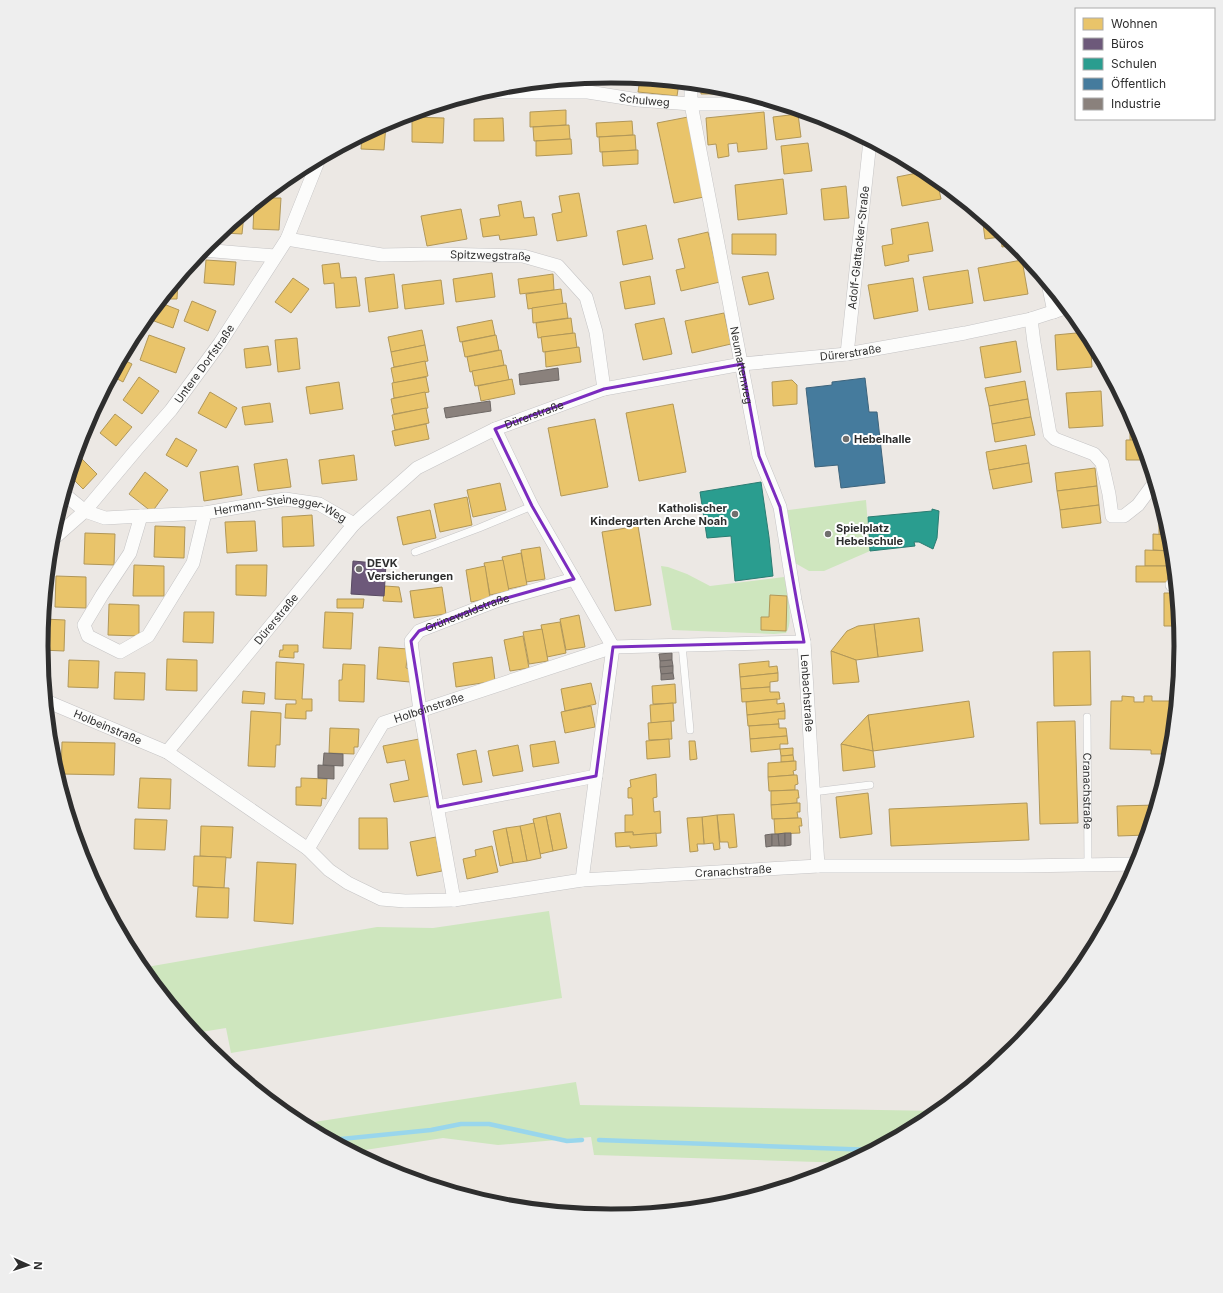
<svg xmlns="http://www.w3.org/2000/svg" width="1223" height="1293" font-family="Inter,sans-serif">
	<rect width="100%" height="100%" fill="#ece8e4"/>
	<g fill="#cee6be">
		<path d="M866,500L870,551L824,571H809L795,563L781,511Z"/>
		<path d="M661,566L668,567L687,574L710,586L784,577C787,589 794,623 786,633L774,634L672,630Z"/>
		<path d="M549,911L562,998L231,1053L226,1028L195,1033L141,968L377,927L433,928Z"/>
		<path d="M576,1082L580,1105L940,1111L928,1121L849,1163L594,1155L591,1137L498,1145L443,1138L352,1152L301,1124Z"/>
	</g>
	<g fill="#e9c46a" stroke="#b19758">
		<path d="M640,79L679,83L677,96L638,92Z"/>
		<path d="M701,85L723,87L745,94H701Z"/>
		<path d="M566,110V125L530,127V112Z"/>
		<path d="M764,112L767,149L738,152L737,143L728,144L729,156L718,158L716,144L708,145L706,118Z"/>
		<path d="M798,114L801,137L776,140L773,117Z"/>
		<path d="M412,117L444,118L443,143L412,142Z"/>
		<path d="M688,117L704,197L674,203L657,123Z"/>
		<path d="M503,118L504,141H474V119Z"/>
		<path d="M632,121L633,135L597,137L596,123Z"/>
		<path d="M386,124L384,150L361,149L362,136Z"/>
		<path d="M569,125L570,139L534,141L533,127Z"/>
		<path d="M635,135L636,150L600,152L599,137Z"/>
		<path d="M571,139L572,154L536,156V141Z"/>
		<path d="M808,143L812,171L784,174L781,146Z"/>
		<path d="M638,150V164L603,166L602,152Z"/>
		<path d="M927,171L937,180L941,199L902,206L897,177Z"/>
		<path d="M783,179L787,214L738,220L735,185Z"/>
		<path d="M846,186L849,218L824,220L821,189Z"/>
		<path d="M579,193L587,236L557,241L552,214L562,212L559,196Z"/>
		<path d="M264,198H281L279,230L253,229L254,205Z"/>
		<path d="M521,201L524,218L534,217L537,235L500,240L499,235L483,237L480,219L500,216L498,205Z"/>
		<path d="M461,209L467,239L427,246L421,216Z"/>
		<path d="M244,214L242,234L224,233V230Z"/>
		<path d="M982,216L1015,243L1017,245L1002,247L1001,237L985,239Z"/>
		<path d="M928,222L933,251L908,255L909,261L885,266L882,246L893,244L891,229Z"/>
		<path d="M646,225L653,259L623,265L617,231Z"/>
		<path d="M708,232L720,282L681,291L676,270L685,268L678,239Z"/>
		<path d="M732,234H776V255L732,254Z"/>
		<path d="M206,260L236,262L234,285L204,283Z"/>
		<path d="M1022,260L1028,294L984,301L978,268Z"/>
		<path d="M339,263L341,278L356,277L360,306L336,308L334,283L324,284L322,265Z"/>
		<path d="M968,270L973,303L929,310L923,277Z"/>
		<path d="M768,272L774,299L749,305L742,277Z"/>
		<path d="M492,273L495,297L456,302L453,279Z"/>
		<path d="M394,274L398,308L369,312L365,278Z"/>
		<path d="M553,274L554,290L520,294L518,279Z"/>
		<path d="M650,276L655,304L625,309L620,282Z"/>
		<path d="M293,278L309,289L291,313L275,302Z"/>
		<path d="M913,278L918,311L874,319L868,285Z"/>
		<path d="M178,280L177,299H162Z"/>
		<path d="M441,280L444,304L405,309L402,285Z"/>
		<path d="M561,289L563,304L528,309L526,294Z"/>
		<path d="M192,301L216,311L208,331L184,321Z"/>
		<path d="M161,303L179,310L173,328L154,321Z"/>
		<path d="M566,303L568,318L533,323L532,308Z"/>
		<path d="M724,313L731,344L692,353L685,321Z"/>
		<path d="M571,318L573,333L538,338L536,323Z"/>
		<path d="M664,318L672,354L643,360L635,324Z"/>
		<path d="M492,320L495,335L460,342L457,327Z"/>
		<path d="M422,330L425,345L391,352L388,337Z"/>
		<path d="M1087,332L1090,338L1092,367L1057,370L1055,335Z"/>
		<path d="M575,333L577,348L543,352L541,337Z"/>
		<path d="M149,335L185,348L176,373L140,360Z"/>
		<path d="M496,335L499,350L465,357L462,342Z"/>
		<path d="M297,338L300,369L278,372L275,340Z"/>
		<path d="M1016,341L1021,372L985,378L980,347Z"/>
		<path d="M425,345L428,361L394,367L391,352Z"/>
		<path d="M268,346L271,365L246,368L244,349Z"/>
		<path d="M579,347L581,362L546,367L545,352Z"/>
		<path d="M501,350L504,365L470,372L467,357Z"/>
		<path d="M122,359L132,364L123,382L112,376Z"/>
		<path d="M425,361L428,376L394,383L391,368Z"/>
		<path d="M506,365L509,380L475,386L472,371Z"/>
		<path d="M139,377L159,391L142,414L123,400Z"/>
		<path d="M426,377L429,392L394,398L392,383Z"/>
		<path d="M512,379L515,394L481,401L478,386Z"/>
		<path d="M792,380L797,385V404L773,406L772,382Z"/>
		<path d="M1025,381L1028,399L989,406L985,388Z"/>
		<path d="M339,382L343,409L310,414L306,387Z"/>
		<path d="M1101,391L1103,426L1069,428L1066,393Z"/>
		<path d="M210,392L237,408L226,428L198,413Z"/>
		<path d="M425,392L428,408L394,414L391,399Z"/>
		<path d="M1028,399L1031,417L992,424L989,406Z"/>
		<path d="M270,403L273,422L245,425L242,407Z"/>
		<path d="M673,404L686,472L639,481L626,413Z"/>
		<path d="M426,408L429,423L395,430L392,415Z"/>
		<path d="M115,414L132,427L116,446L100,433Z"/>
		<path d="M1031,417L1035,435L995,442L992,424Z"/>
		<path d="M595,419L608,487L561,496L548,428Z"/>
		<path d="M1130,421H1135L1139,428L1142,440H1130Z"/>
		<path d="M426,424L429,439L395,446L392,431Z"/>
		<path d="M176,438L197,450L187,467L166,455Z"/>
		<path d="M1126,440H1142L1148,460H1126Z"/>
		<path d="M1026,445L1029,463L989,470L986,452Z"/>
		<path d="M354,455L357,480L322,484L319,460Z"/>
		<path d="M80,457L97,474L83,489L70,476L73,464Z"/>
		<path d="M287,459L291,487L258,491L254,464Z"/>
		<path d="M1029,463L1032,482L993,489L989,470Z"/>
		<path d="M238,466L242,495L204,501L200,472Z"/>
		<path d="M1095,468L1097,486L1057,491L1055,473Z"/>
		<path d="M145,472L168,490L152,512L129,494Z"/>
		<path d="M500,483L506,510L473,517L467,490Z"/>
		<path d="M1097,486L1099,505L1060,510L1057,491Z"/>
		<path d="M467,497L472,525L440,532L434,504Z"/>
		<path d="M1099,505L1101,523L1062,528L1060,510Z"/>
		<path d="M430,510L436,538L403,545L397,517Z"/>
		<path d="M312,515L314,546L283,547L282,517Z"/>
		<path d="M1159,519H1166L1171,535H1159Z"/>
		<path d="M255,521L257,551L227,553L225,522Z"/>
		<path d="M155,526L185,527L184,558L154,557Z"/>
		<path d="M638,526L651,605L615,611L602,532Z"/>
		<path d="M85,533L115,534L114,565L84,564Z"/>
		<path d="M1153,534L1171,535L1173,551L1153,550Z"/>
		<path d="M540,547L545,579L526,582L521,550Z"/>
		<path d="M1145,550L1173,551L1174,566H1145Z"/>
		<path d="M521,553L527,585L508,589L502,557Z"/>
		<path d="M503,560L509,591L490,595L484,563Z"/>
		<path d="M134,565L164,566V596H133Z"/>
		<path d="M236,565H267L266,596L236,595Z"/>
		<path d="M485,566L490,598L471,602L466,570Z"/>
		<path d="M1136,566H1169L1168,582H1136Z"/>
		<path d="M56,576L86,577V608L55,607Z"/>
		<path d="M385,586L399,587L402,602L383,601Z"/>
		<path d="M442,587L446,614L414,618L410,591Z"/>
		<path d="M1164,593H1177L1180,626H1164Z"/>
		<path d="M770,595L787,596L786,631L761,630V617H769Z"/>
		<path d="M337,599H364L363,608H337Z"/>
		<path d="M109,604L139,605V636L108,635Z"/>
		<path d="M184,612H214L213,643L183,642Z"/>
		<path d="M325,612L353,613L351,649L323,648Z"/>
		<path d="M579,615L585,647L566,650L560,619Z"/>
		<path d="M919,618L923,651L878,657L874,624Z"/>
		<path d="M44,619L65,620L64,651L41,650Z"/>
		<path d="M560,622L566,653L547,657L541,625Z"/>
		<path d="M874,624L878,657L856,660L831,651L847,631L858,626Z"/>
		<path d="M542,629L548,661L529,664L523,632Z"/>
		<path d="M523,636L529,668L510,671L504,640Z"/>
		<path d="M283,645H298V652H294V658L279,657L280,650H283Z"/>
		<path d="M379,647L408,649L406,668L411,669L410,682L377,679Z"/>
		<path d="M831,651L856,660L859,682L833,684Z"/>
		<path d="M1090,651L1091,705L1054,706L1053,652Z"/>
		<path d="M492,657L495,681L456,687L453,663Z"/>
		<path d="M167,659L197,660V691L166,690Z"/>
		<path d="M69,660L99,661L98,688L68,687Z"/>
		<path d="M769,661V667L777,666L778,673L740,677L739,664Z"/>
		<path d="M276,662L304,664L302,699H312V711H306V719L285,718L286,704H296V700L275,699Z"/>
		<path d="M343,664L365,665L364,702L339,701V680H342Z"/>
		<path d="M115,672L145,673L144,700L114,699Z"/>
		<path d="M778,673V681L770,682V687L741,689L740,677Z"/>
		<path d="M591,683L596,704L565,711L561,689Z"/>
		<path d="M675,684L676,703L653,704L652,686Z"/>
		<path d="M770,687V692H779L780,699L742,702L741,689Z"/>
		<path d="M243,691L265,693L264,704L242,703Z"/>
		<path d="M1122,696L1134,697V702H1144V696H1152V701H1171V706H1176L1171,754H1151V750L1110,749L1111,701H1122Z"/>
		<path d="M777,699V704L784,703L785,711L747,715L746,702Z"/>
		<path d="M969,701L974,737L873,751L868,715Z"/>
		<path d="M673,703L674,721L651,723L650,705Z"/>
		<path d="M591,706L595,727L565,733L561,712Z"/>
		<path d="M251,711L281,713L280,745H276L275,767L248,766Z"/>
		<path d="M785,711V719H778L779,724L748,726L747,715Z"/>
		<path d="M868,715L873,751L841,744Z"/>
		<path d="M671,721L672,739L649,740L648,723Z"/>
		<path d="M1075,721L1078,823L1040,824L1037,722Z"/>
		<path d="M779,724V728H786L787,736L750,739L749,726Z"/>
		<path d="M330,728L359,729L358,747H354V754L329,753Z"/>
		<path d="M787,736L788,744H780V749L751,752L750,739Z"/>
		<path d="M419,739L429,796L394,802L390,784L409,780L405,760L387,763L383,746Z"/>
		<path d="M669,739L670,757L647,759L646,741Z"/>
		<path d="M555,741L559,763L533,767L530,745Z"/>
		<path d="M689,741H695L697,759L690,760Z"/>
		<path d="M62,742L115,743L114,775L61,774Z"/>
		<path d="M841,744L873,751L875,767L843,771Z"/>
		<path d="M518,745L523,771L493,776L488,751Z"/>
		<path d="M793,748V755L781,756L780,749Z"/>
		<path d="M476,750L482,782L463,785L457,754Z"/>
		<path d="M793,755L794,761L781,762V756Z"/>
		<path d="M796,761V770L793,771L794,775L768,777V763Z"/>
		<path d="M656,774L657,797L653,798L654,812L660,811L661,833L633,835V832H625V815H633L632,798H628V788L631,787L630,780Z"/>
		<path d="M794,775H797L798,784L795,785V790L769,791L768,777Z"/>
		<path d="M140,778L171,779L170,809L138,808Z"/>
		<path d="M301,778L327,779L326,799L322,798L321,806L296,805V787H301Z"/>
		<path d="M795,790H798L799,798H797V803L771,805V791Z"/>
		<path d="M868,793L872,834L840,838L836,797Z"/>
		<path d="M797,803H800V812H797L798,818L772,819L771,805Z"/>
		<path d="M1027,803L1029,840L891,846L889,809Z"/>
		<path d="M1157,805L1147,835L1118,836L1117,806Z"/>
		<path d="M560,813L567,848L553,851L546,816Z"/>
		<path d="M734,814L737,847L729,848L728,842H720L717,815Z"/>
		<path d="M717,815L720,849L714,850L713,843L704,844L702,817Z"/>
		<path d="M546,816L553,851L540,854L533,819Z"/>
		<path d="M702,817L704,844H697L698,851L690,852L687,818Z"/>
		<path d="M359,818H387L388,849H359Z"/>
		<path d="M798,818H801L802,826H799L800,833L775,834L774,819Z"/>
		<path d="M135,819L167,820L165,850L134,849Z"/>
		<path d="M534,823L541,858L527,861L520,826Z"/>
		<path d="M201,826L233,827L231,858L200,856Z"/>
		<path d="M520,826L527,861L513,863L506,828Z"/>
		<path d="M506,828L513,863L500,866L493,831Z"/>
		<path d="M633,832V835L656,833L657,846L630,848V846L616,847L615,833Z"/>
		<path d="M436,837L442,871L417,876L410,842Z"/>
		<path d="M492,846L498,872L467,879L463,859L476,856L475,850Z"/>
		<path d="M194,856L226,857L224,888L193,886Z"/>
		<path d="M257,862L296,864L293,924L254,921Z"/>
		<path d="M198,887L229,888L228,918L196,917Z"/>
	</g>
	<path fill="#6d597a" stroke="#5a4c63" d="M353,561L386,564L384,596L351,594Z"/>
	<g fill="#2a9d8f" stroke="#2b7c72">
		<path d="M761,482L769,537L773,576L735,581L731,536L707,538L700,492Z"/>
		<path d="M932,509L939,511L937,538L933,549L919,542H914L915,546L870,551L868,517L932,511Z"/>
	</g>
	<path fill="#457b9d" stroke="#3e647c" d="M865,378L869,412H877L885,483L841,488L838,465L815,467L806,388L832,385V382Z"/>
	<g fill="#8a817c" stroke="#6e6865">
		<path d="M558,368L559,380L520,385L519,374Z"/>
		<path d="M490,401L491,411L446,418L444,408Z"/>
		<path d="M672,653V660L660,661L659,654Z"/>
		<path d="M672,660L673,666L660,667V661Z"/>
		<path d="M673,666V673L661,674L660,667Z"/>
		<path d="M673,673L674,679L661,680V674Z"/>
		<path d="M324,753L343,754V766L323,765Z"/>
		<path d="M318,765L334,766V779L318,778Z"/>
		<path d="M785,833V846H779L778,834Z"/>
		<path d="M785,833H791V845L785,846Z"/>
		<path d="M772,834V846L766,847L765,835Z"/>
		<path d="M772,834H778L779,846H772Z"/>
	</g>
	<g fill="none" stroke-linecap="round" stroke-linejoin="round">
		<g stroke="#99d6ec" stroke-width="4.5">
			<path d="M331,1140L431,1130L461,1124H489L567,1141L582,1140"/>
			<path d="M599,1140L874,1150"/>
		</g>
		<defs>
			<g id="service">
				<path d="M415,552L479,528L532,506"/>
				<path d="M682,645L690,730"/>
				<path id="s1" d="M1087,717L1088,865"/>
				<path d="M813,792L870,785"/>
			</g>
			<g id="minor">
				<path id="s2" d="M691,84V104L759,456L780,507L795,600L804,642"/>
				<path id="s3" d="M485,92H588L638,100L691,104H779"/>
				<path id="s4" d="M287,239L382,255L438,254L523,256L558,266L586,297L596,332L604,389"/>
				<path d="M203,250L275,256"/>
				<path d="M1048,283L1054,312"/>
				<path d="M1031,319L1034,343L1050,434L1055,439L1094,454L1102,463L1109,494L1112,516H1124L1138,505L1155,482"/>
				<path id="s5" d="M847,354L870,141"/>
				<path d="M495,429L532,506L613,647L582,880"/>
				<path id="s6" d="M64,494L85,511L105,518L141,516L130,553L102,595L84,625L88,636L120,652L148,636L193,563L205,513L285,499L319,504L354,524"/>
				<path d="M141,516L205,513"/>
				<path id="s7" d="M51,541L85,511L136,450L171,410L220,343L287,239L319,159"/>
				<path d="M1172,585L1176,581"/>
				<path id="s8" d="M46,701L167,752L308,849L329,870L348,883L381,899L405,901L454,900L582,880L818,866H1021L1139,864"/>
				<path id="s9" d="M167,752L354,524L417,468L495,429L604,389L742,364L847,354L965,333L1031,319L1068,307"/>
				<path d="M438,807L596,776"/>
				<path id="s10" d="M308,849L383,723L613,647L804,642L818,866"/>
				<path id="s11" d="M454,900L420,711L411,641L419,631L496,601L574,579"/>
			</g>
		</defs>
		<use href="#service" stroke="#c5c4c5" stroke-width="8"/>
		<use href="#minor" stroke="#c5c4c5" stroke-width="14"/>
		<use href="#service" stroke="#fcfcfb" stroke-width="7"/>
		<use href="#minor" stroke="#fcfcfb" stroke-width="13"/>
	</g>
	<path fill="none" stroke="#7b2cbf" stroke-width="3" stroke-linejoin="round" d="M742,364L759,456L780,507L804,642L613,647L596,776L438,807L411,641L419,631L496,601L574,579L532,506L495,429L604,389Z"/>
	<g fill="#706f6e" stroke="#fff" stroke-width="1.5">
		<circle cx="846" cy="439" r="4"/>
		<circle cx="735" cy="514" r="4"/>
		<circle cx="828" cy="534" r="4"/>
		<circle cx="359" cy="569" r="4"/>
	</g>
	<g text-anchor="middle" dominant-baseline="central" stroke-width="4" stroke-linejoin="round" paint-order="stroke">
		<g font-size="11" fill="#2e2e2e" stroke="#fff">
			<text stroke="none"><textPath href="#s3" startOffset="160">Schulweg</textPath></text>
			<text stroke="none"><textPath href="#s5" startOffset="107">Adolf-Glattacker-Straße</textPath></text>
			<text stroke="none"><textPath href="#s4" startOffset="205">Spitzwegstraße</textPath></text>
			<text stroke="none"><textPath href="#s9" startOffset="832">Dürerstraße</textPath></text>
			<text stroke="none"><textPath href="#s7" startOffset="235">Untere Dorfstraße</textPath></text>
			<text stroke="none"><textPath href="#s2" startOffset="286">Neumattenweg</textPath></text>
			<text stroke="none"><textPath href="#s9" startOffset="508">Dürerstraße</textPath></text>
			<text stroke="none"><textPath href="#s6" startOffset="503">Hermann-Steinegger-Weg</textPath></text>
			<text stroke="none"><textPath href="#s11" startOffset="327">Grünewaldstraße</textPath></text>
			<text stroke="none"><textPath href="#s9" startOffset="172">Dürerstraße</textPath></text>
			<text stroke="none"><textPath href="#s10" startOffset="631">Lenbachstraße</textPath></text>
			<text stroke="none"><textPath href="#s10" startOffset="195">Holbeinstraße</textPath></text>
			<text stroke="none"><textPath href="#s8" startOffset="67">Holbeinstraße</textPath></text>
			<text stroke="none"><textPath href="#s1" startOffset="74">Cranachstraße</textPath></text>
			<text stroke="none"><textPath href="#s8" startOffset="746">Cranachstraße</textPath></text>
		</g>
		<g font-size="11" font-weight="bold" fill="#2e2e2e" stroke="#fff" text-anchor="start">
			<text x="854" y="439">Hebelhalle</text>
			<text x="727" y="508" text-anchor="end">Katholischer<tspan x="727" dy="13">Kindergarten Arche Noah</tspan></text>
			<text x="836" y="528">Spielplatz<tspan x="836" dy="13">Hebelschule</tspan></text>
			<text x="367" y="563">DEVK<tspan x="367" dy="13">Versicherungen</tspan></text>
		</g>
	</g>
	<path d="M0 0H1223V1293H0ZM48 646a563 563 0 1 1 1126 0a563 563 0 1 1-1126 0Z" fill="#eee" fill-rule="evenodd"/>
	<path fill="none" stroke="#2e2e2e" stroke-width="5" d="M48 646a563 563 0 1 1 1126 0a563 563 0 1 1-1126 0Z"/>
	<rect x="1075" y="8" width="140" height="112" fill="#ffffff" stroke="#ababab"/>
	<rect x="1083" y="18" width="20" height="12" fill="#e9c46a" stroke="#ababab"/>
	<text x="1111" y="28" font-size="12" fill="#2e2e2e">Wohnen</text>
	<rect x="1083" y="38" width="20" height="12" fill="#6d597a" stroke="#ababab"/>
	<text x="1111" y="48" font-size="12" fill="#2e2e2e">Büros</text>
	<rect x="1083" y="58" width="20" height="12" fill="#2a9d8f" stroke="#ababab"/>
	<text x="1111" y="68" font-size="12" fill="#2e2e2e">Schulen</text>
	<rect x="1083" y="78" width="20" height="12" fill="#457b9d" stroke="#ababab"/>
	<text x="1111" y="88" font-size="12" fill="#2e2e2e">Öffentlich</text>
	<rect x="1083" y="98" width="20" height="12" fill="#8a817c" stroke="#ababab"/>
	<text x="1111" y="108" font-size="12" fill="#2e2e2e">Industrie</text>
	<g transform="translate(28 1265) rotate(93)" stroke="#ffffff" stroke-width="3" paint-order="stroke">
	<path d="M0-3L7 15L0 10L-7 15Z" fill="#2e2e2e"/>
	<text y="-6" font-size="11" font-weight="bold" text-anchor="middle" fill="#2e2e2e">N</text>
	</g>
</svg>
